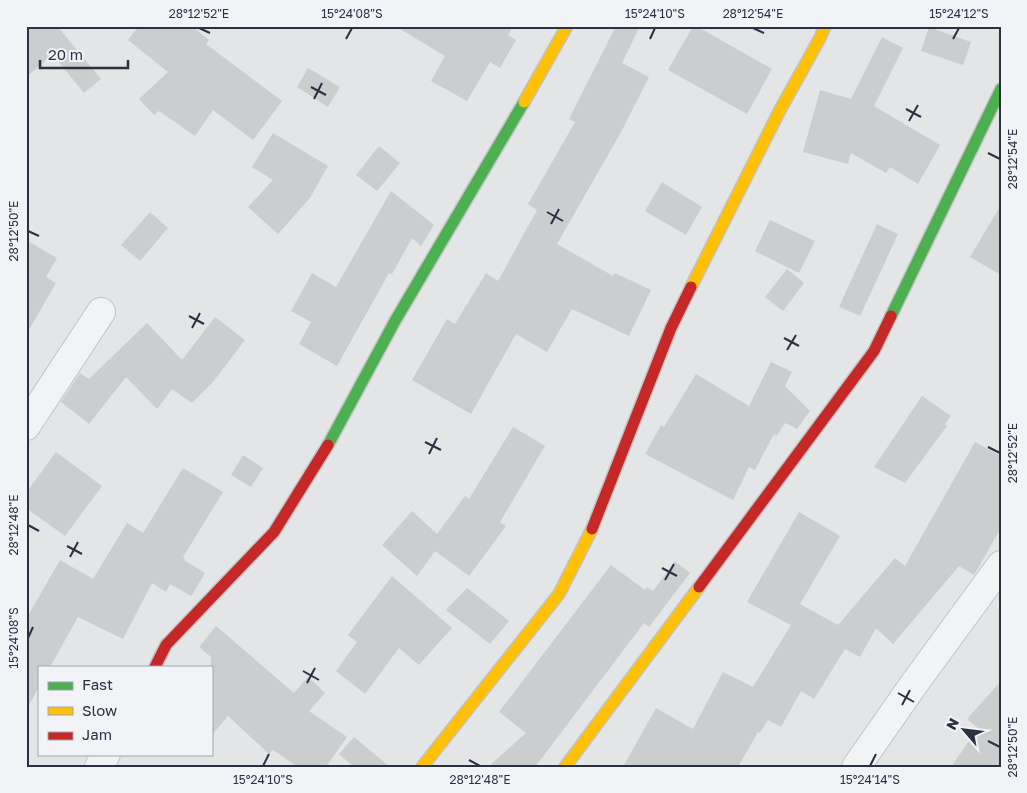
<svg xmlns="http://www.w3.org/2000/svg" width="1027" height="793" font-family="'Golos Text',sans-serif">
	<rect width="100%" height="100%" fill="#e3e5e7"/>
	<g fill="#cbcdcf">
		<path d="M26,26H57L101,79L84,93L53,55L26,77Z"/>
		<path d="M139,26H192L209,40L206,44L282,101L253,140L213,110L195,136L159,111L154,115L139,99L168,72L128,40Z"/>
		<path d="M395,26H513L508,35L516,40L500,68L490,62L467,101L431,81L445,56Z"/>
		<path d="M616,26H640L622,63L649,77L620,134L557,244L613,276L615,273L651,290L629,336L572,309L547,352L516,334L471,414L412,380L447,319L455,324L486,273L498,281L537,210L528,204L575,122L569,119Z"/>
		<path d="M693,26H696L772,69L747,114L668,70Z"/>
		<path d="M929,27L971,42L963,65L921,51Z"/>
		<path d="M882,37L903,48L874,106L940,145L918,184L890,167L886,173L851,153L848,164L803,152L820,90L851,99Z"/>
		<path d="M308,68L340,87L328,107L297,87Z"/>
		<path d="M273,133L328,166L310,198L278,234L248,207L273,180L252,167Z"/>
		<path d="M379,146L400,163L377,191L356,175Z"/>
		<path d="M662,182L702,207L686,235L645,211Z"/>
		<path d="M391,191L434,225L421,246L412,238L392,274L389,273L337,366L299,344L311,322L291,311L312,273L336,287Z"/>
		<path d="M1001,205V275L970,257Z"/>
		<path d="M150,212L168,228L140,261L121,245Z"/>
		<path d="M770,220L815,241L799,273L755,251Z"/>
		<path d="M877,224L898,234L860,316L839,307Z"/>
		<path d="M26,240L57,258L46,277L56,283L26,335Z"/>
		<path d="M787,269L804,283L783,311L765,297Z"/>
		<path d="M215,317L245,340L213,382L192,403L172,389L157,409L126,377L89,424L61,402L80,373L89,379L147,323L182,360Z"/>
		<path d="M771,362L792,372L785,386L810,411L797,429L785,423L776,437L774,434L755,470L749,467L733,500L645,454L661,425L664,427L696,374L749,406Z"/>
		<path d="M922,396L951,416L945,424L947,426L905,483L874,467Z"/>
		<path d="M513,427L545,446L500,522L506,526L469,576L435,551L417,576L382,545L412,511L437,534L465,496L469,499Z"/>
		<path d="M975,442L1001,456V528L974,575L959,566L893,644L876,628L860,657L845,649L814,699L801,691L781,727L768,720L760,733L758,732L738,767H623L656,708L693,729L723,672L753,687L791,625L747,602L799,512L840,536L800,604L838,625L895,558L905,566Z"/>
		<path d="M56,452L102,486L65,536L26,508V493Z"/>
		<path d="M243,455L263,468L251,487L231,475Z"/>
		<path d="M183,468L223,492L183,557L185,559L184,560L205,573L192,595L191,596L170,584L166,592L152,583L123,639L78,617L50,667H39V687L26,710V619L60,560L93,579L127,523L143,533Z"/>
		<path d="M675,561L690,573L649,627L644,623L535,767H488L526,733L499,712L611,565L645,590L647,587L653,591Z"/>
		<path d="M392,576L452,628L419,665L399,648L365,694L336,671L357,642L348,635Z"/>
		<path d="M467,588L509,621L490,644L446,610Z"/>
		<path d="M216,626L294,693L308,677L325,693L309,711L347,737L326,767H298L273,750L269,754L228,716L211,736V657L199,647Z"/>
		<path d="M1001,681V767H951L978,728L967,719Z"/>
		<path d="M354,737L390,767H354L339,754Z"/>
	</g>
	<g fill="none" stroke-linecap="round" stroke-linejoin="round">
		<defs>
			<g id="street">
				<path d="M26,426L101,312"/>
				<path d="M99,767L106,754"/>
				<path d="M856,767L914,684L1001,565"/>
			</g>
			<g id="fast">
				<path d="M891,316L1001,89"/>
				<path d="M328,445L395,321L524,102"/>
			</g>
			<g id="slow">
				<path d="M524,102L567,26"/>
				<path d="M691,287L780,110L820,38L825,26"/>
				<path d="M422,767L559,594L592,529"/>
				<path d="M565,767L699,587"/>
			</g>
			<g id="jam">
				<path d="M592,529L671,328L691,287"/>
				<path d="M699,587L874,351L891,316"/>
				<path d="M155,667L166,645L274,532L328,445"/>
			</g>
		</defs>
		<use href="#street" stroke="#c1c3c5" stroke-width="30"/>
		<use href="#fast" stroke="#c1c3c5" stroke-width="14"/>
		<use href="#slow" stroke="#c1c3c5" stroke-width="14"/>
		<use href="#jam" stroke="#c1c3c5" stroke-width="14"/>
		<use href="#street" stroke="#f2f3f4" stroke-width="28"/>
		<use href="#fast" stroke="#4caf50" stroke-width="11"/>
		<use href="#slow" stroke="#ffc107" stroke-width="11"/>
		<use href="#jam" stroke="#c62828" stroke-width="11"/>
	</g>
	<path fill="none" stroke="#2a3140" stroke-width="2" d="M199,28L210,33M753,28L764,33M346,39L352,28M650,39L655,28M953,39L959,28M311,87L326,95M314,99L322,83M906,109L921,117M909,121L918,105M988,153L1000,159M547,212L563,221M551,224L559,209M28,231L39,236M189,316L204,324M192,328L200,313M784,338L799,346M787,350L796,335M425,442L441,450M988,447L1000,453M429,454L437,438M28,525L39,531M67,546L82,554M70,557L78,542M662,568L677,576M665,580L674,564M28,638L33,627M303,671L319,680M307,683L315,668M898,693L914,702M902,705L910,690M988,741L1000,747M469,760L480,766M263,766L269,754M870,766L876,754"/>
	<rect width="1027" height="793" fill="none" stroke="#f1f3f6" stroke-width="55"/>
	<rect x="38" y="666" width="175" height="90" fill="#f1f3f6" stroke="#a1a5ad"/>
	<rect x="48" y="682" width="25" height="8" fill="#4caf50" stroke="#a1a5ad"/>
	<text x="82" y="690" font-size="15" fill="#2a3140">Fast</text>
	<rect x="48" y="707" width="25" height="8" fill="#ffc107" stroke="#a1a5ad"/>
	<text x="82" y="716" font-size="15" fill="#2a3140">Slow</text>
	<rect x="48" y="732" width="25" height="8" fill="#c62828" stroke="#a1a5ad"/>
	<text x="82" y="740" font-size="15" fill="#2a3140">Jam</text>
	<g transform="translate(964 730) rotate(298)" stroke="#f1f3f6" stroke-width="4" paint-order="stroke">
	<path d="M0-4L9 19L0 12L-9 19Z" fill="#2a3140"/>
	<text y="-8" font-size="14" font-weight="bold" text-anchor="middle" fill="#2a3140">N</text>
	</g>
	<path d="M40 60v8h88v-8" fill="none" stroke="#2a3140" stroke-width="2.5"/>
	<text x="48" y="60" font-size="15" fill="#2a3140" stroke="#f1f3f6" stroke-width="4" paint-order="stroke">20 m</text>
	<rect x="28" y="28" width="972" height="738" fill="none" stroke="#2a3140" stroke-width="2"/>
	<g font-size="12" text-anchor="middle" fill="#2a3140">
		<text x="199" y="18">28°12'52"E</text>
		<text x="352" y="18">15°24'08"S</text>
		<text x="655" y="18">15°24'10"S</text>
		<text x="753" y="18">28°12'54"E</text>
		<text x="959" y="18">15°24'12"S</text>
		<text transform="translate(1013 159) rotate(-90)" y="4">28°12'54"E</text>
		<text transform="translate(14 231) rotate(-90)" y="4">28°12'50"E</text>
		<text transform="translate(1013 453) rotate(-90)" y="4">28°12'52"E</text>
		<text transform="translate(14 525) rotate(-90)" y="4">28°12'48"E</text>
		<text transform="translate(14 638) rotate(-90)" y="4">15°24'08"S</text>
		<text transform="translate(1013 747) rotate(-90)" y="4">28°12'50"E</text>
		<text x="263" y="784">15°24'10"S</text>
		<text x="480" y="784">28°12'48"E</text>
		<text x="870" y="784">15°24'14"S</text>
	</g>
</svg>
